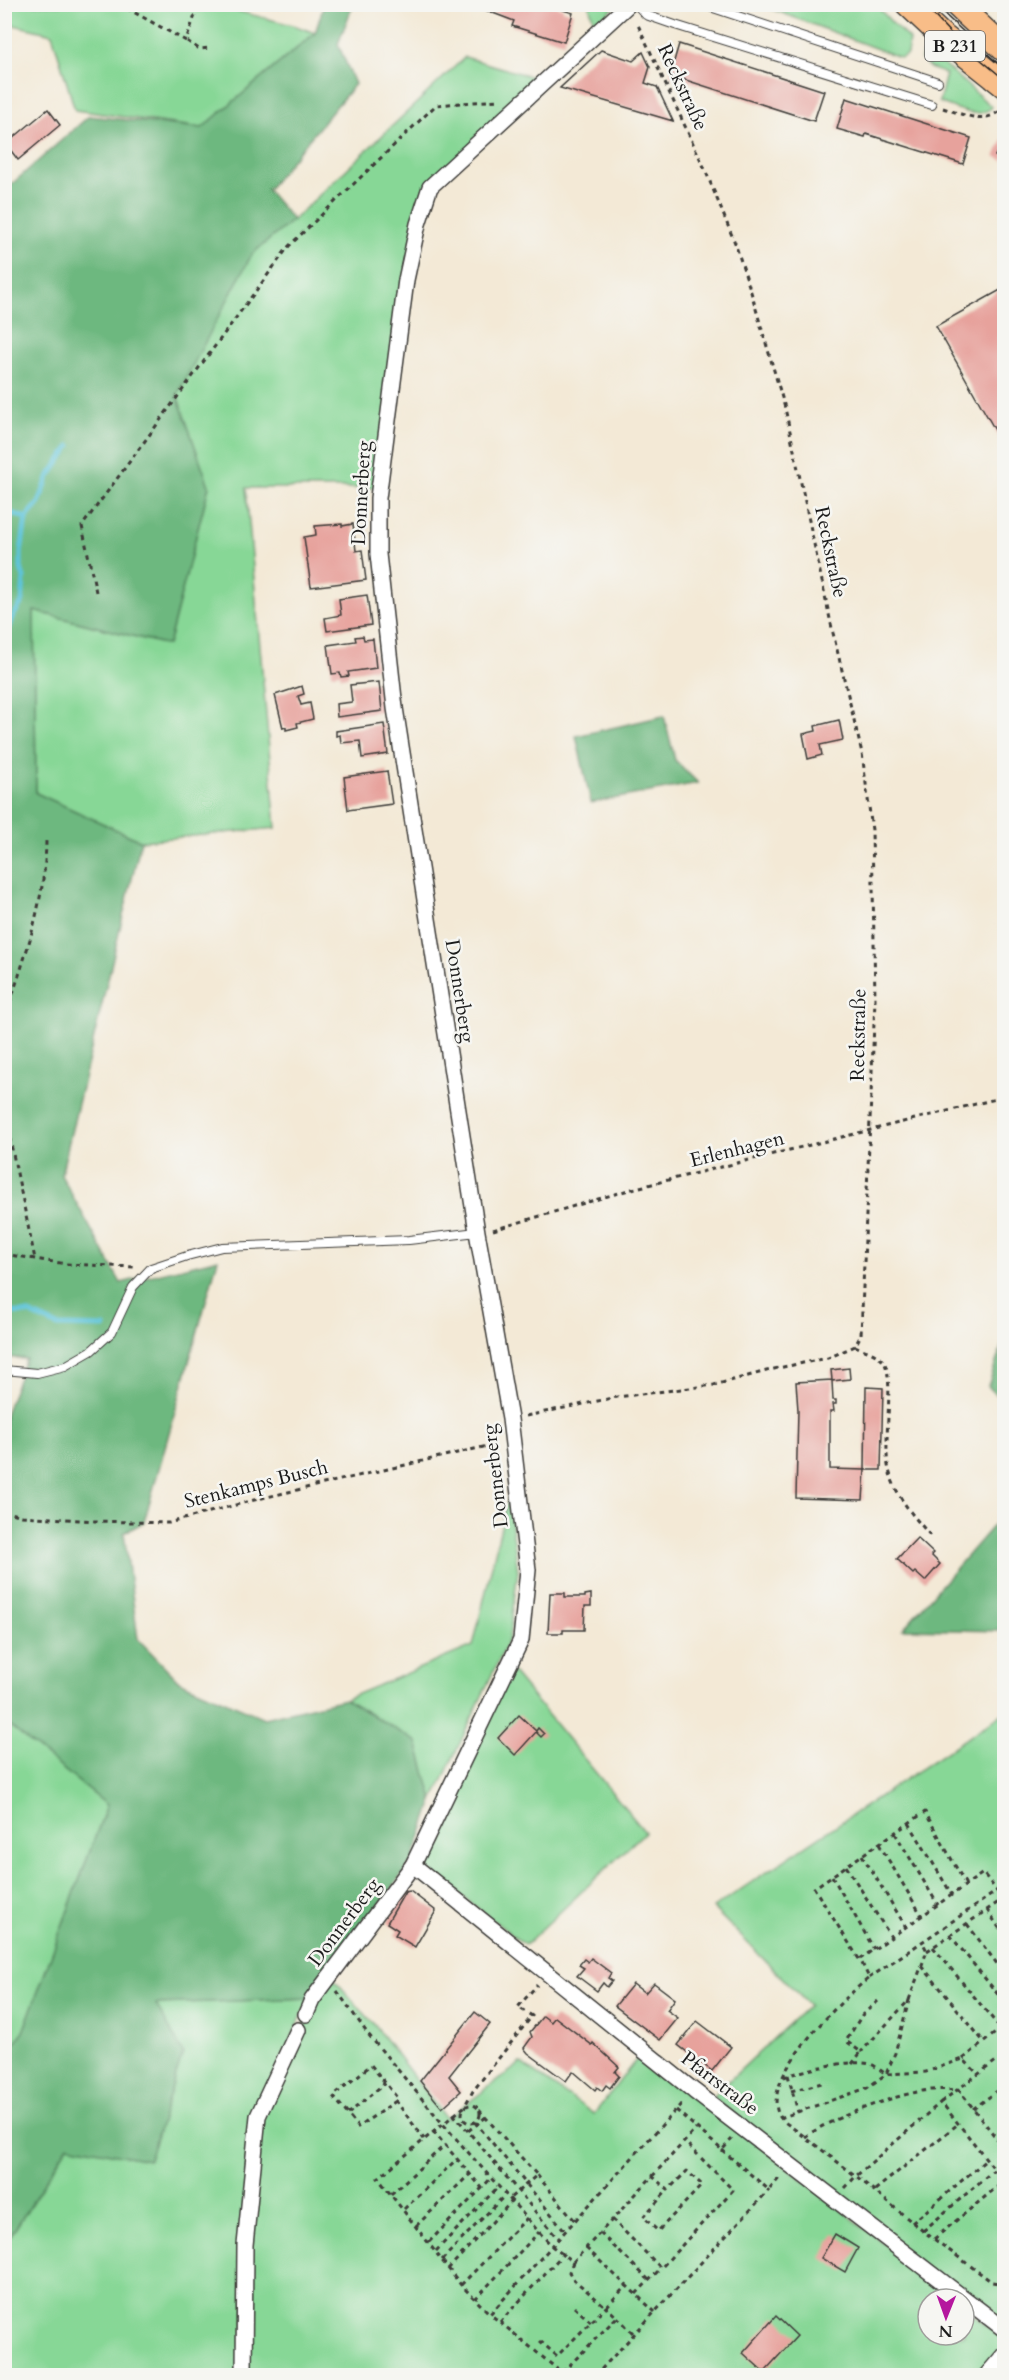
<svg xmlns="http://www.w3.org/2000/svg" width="1009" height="2380" font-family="Cardo,serif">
	<rect width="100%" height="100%" fill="#f6f6f2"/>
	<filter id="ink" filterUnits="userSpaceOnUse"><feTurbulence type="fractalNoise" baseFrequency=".0167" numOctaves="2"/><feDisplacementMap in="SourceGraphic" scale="12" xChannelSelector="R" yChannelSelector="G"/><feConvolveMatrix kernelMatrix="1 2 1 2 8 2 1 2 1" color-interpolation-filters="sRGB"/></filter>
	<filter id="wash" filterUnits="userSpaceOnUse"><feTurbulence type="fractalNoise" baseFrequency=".008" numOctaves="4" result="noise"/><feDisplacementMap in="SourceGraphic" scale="24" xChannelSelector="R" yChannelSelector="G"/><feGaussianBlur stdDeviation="1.35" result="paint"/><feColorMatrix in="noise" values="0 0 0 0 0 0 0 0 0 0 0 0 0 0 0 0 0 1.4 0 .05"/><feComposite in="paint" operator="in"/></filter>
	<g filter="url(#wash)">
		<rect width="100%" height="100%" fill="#f3e9d6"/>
		<g fill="#87d796" stroke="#527a59" stroke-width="1.5">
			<path d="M225,4V8L296,26L315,33L202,128L75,110L52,34L5,23V5Z"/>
			<path d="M589,5L616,4L617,5L592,27L593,19Z"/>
			<path d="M761,5H876L895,26L909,39L907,54L901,58Z"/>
			<path d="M924,47L992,107C978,121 956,108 939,102L946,74L930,68L921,59Z"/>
			<path d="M465,57L543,80L430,187L375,488H246L276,828L141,841L36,793L34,611L168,645L209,486L176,395L252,254L293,220Z"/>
			<path d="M508,1497L518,1571L509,1638L433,1801L417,1742L345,1699L473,1646Z"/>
			<path d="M509,1668L645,1832L525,1945L418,1862Z"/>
			<path d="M1004,1713V2332L712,2097L809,2005L713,1908Z"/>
			<path d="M5,1722L107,1805L23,2032L5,2057Z"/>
			<path d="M332,1977L373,2023L446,2119L521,2063L594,2114L642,2052L954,2299H928V2335H964V2307L1004,2339V2358L987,2376H246V2245L260,2116L314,2003Z"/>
			<path d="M310,1998L256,2115L241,2375L5,2376V2243L10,2237L68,2145L149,2160L156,2004Z"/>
		</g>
		<g fill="#6db87f" stroke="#446a4e" stroke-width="1.5">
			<path d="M324,5H353L338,44L355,84L267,190L293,220L252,254L177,395L209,486L168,645L34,611L36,793L141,841L61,1175L121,1283L218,1259L144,1522L124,1533L138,1639L179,1681L264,1718L345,1699L417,1742L433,1801L412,1862L310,1998L156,2004L183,2053L149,2160L68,2145L10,2237L5,2243V2057L23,2032L107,1805L5,1722V1414L26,1359L4,1357L5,190L89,116L202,128L315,33Z"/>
			<path d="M664,716L675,760L698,783L591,803L576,736Z"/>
			<path d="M1004,1339V1403L988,1386Z"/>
			<path d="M1004,1513V1635L1003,1631L903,1629Z"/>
		</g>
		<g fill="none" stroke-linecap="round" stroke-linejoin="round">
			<g stroke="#5dc4da" stroke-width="5">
				<path d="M4,495L7,512L26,518L21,552V568L24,578L22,602L12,618L4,639"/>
				<path d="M26,518L39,503L48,478L70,446"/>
				<path d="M4,1312L29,1313L58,1326L105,1327"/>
			</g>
		</g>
		<g id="blocks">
			<g fill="#e7a29c">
				<path d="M487,4H545L563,8V10L573,13L564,42L512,26L514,21L485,10Z"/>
				<path d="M679,44L824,91L814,121L670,75Z"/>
				<path d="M601,50L633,61L643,52L650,67L645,83L657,87L673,121L560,88Z"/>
				<path d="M846,98L971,138L963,164L866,134L865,137L837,129Z"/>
				<path d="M48,109L60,125L18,160L6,144Z"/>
				<path d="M1004,138V161L995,156Z"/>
				<path d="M1004,288V446L936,326Z"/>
				<path d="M342,524V526L353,524L356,551L362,550L366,580L311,587L304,537L316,535L315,526Z"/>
				<path d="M367,595L371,625L327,631L325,618L341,615L339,599Z"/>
				<path d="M363,636L364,640L373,639L376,668L348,672L349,676L341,677L340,673L332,674L328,645L356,641L355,637Z"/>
				<path d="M379,682L382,711L337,717L336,704L352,702L350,685Z"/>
				<path d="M302,686L304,694L298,696L301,705L310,703L313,719L297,723L298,727L286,730V727L283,728L275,695Z"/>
				<path d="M839,720L843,740L820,745L822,755L808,759L803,734L816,731L815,726Z"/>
				<path d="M384,724L388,754L362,758L360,741L341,743L340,735L336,736V731Z"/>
				<path d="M387,771L392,804L348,810L344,777Z"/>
				<path d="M849,1368L850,1379L832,1381L833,1400H836V1404H833L834,1411H830V1469L865,1470L863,1500L796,1498L798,1410L796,1382L832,1380L831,1370Z"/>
				<path d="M866,1387L883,1388L881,1470H865Z"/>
				<path d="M917,1538L933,1553L931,1555L940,1564L925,1581L915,1572L913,1574L897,1559Z"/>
				<path d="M550,1593H565V1597H585V1595L591,1594V1606H585L584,1630H563V1633H548Z"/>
				<path d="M519,1715L536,1731L538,1728L544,1734L541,1737L536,1732L515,1755L498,1738Z"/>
				<path d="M410,1891L436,1911L415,1947L395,1935L398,1930L387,1923L405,1892Z"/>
				<path d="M591,1958L611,1973L608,1978L612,1981L607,1987L603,1983L597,1991L577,1976L584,1968L579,1965L584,1959L588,1962Z"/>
				<path d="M654,1983L675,1999L667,2010L678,2018L660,2040L615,2006L633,1984L645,1993Z"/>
				<path d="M475,2012L490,2024L449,2076L461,2091L442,2108L420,2081Z"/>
				<path d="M543,2016L551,2022L555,2017L592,2045L593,2043L619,2067L615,2072L619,2076L610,2088L606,2085L602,2091L597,2087L595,2090L573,2071L566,2081L528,2053L524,2048L532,2037L530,2032Z"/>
				<path d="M697,2021L731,2047L712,2071L678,2045Z"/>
				<path d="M835,2234L858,2248L845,2272L821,2258Z"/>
				<path d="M776,2316L797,2336L764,2372L743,2353Z"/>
			</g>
		</g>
	</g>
	<g filter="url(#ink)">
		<use href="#blocks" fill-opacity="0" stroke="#3c3b38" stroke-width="1.5"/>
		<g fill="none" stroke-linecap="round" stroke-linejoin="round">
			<defs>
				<g id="lane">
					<path d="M636,4L646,15L675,25L932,105"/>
					<path d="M701,4L938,82"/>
					<path d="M4,1370L37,1373L65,1366L91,1351L112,1332L133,1287L151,1268L187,1256L222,1247L409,1240L477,1232"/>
				</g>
				<g id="street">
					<path d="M413,1865L694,2091L1004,2329"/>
					<path d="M306,2014L312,2000L413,1865L521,1640L528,1570L510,1419L477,1232L395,708L378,554V498L406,280L418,224L430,187L629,4"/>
					<path d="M244,2376L245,2245L258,2116L298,2030"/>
					<path d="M986,2376L1004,2355"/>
				</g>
				<g id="primary">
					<path d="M908,4L940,34L1004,85"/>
					<path d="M956,4L1004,49"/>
				</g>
			</defs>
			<use href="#lane" stroke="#3c3b38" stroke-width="10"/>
			<use href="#street" stroke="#3c3b38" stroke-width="18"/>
			<use href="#primary" stroke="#3c3b38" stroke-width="27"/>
			<g stroke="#3c3b38" stroke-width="3" stroke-dasharray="4.5 4.5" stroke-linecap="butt">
				<path d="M119,4L186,41L199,4"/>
				<path d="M187,41L199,49L210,48"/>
				<path d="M943,108C965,115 986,126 1004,107"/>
				<path d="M96,592L82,526L289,246L436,105L499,100"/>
				<path d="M4,1020C24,960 45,904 46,841"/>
				<path d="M4,1111L35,1259"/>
				<path d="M493,1230L632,1189L1004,1097"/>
				<path d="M4,1254L66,1264L134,1267"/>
				<path d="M855,1346C864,1350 876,1353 883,1361C896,1376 882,1445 889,1470C896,1497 913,1516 931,1536"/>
				<path d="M526,1416L617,1397L714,1385L778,1368L828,1358L855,1346L861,1335L875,999L872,830L862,753L833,633L785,408L751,292L735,243L704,167L638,25"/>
				<path d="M4,1511L22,1516L95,1521L169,1523L254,1500L496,1444"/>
				<path d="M909,1823L952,1895"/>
				<path d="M895,1833L938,1905"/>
				<path d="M879,1844L922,1916"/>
				<path d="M862,1855L906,1927"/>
				<path d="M846,1866L891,1937"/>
				<path d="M832,1876L874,1949"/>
				<path d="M1004,1900L983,1873L860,1959L869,1978C842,1999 757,2080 780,2117C783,2122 792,2127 797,2131C817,2146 836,2161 856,2176L941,2102L1004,2181"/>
				<path d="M987,1910L1004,1935"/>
				<path d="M967,1924L1004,1973"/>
				<path d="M950,1935L1004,2002"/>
				<path d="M933,1947L1001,2029"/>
				<path d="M927,1951L1003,1899"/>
				<path d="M859,1959L814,1888L925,1812L966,1885"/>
				<path d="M922,1966L984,2042"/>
				<path d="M869,1978L997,1891"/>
				<path d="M337,1991L368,2034L443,2124L539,2232L553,2247L573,2262L696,2129"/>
				<path d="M909,2000L927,1951L923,1943"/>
				<path d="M963,2059L1004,2026"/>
				<path d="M852,2064L861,2052L846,2041L862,2015L878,2001"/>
				<path d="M788,2075L798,2112"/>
				<path d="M784,2077C803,2070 850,2059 870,2064C875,2065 881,2071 886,2074L895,2053L909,2000L861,2052"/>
				<path d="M791,2091L822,2083"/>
				<path d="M396,2101L358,2127L333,2096L371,2065L398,2099L396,2101L424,2139"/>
				<path d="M941,2102L1004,2055"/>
				<circle cx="471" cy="2114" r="9"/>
				<path d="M973,2109L1004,2086"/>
				<path d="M479,2110L537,2175L510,2198"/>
				<path d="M676,2110L722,2150L732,2139"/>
				<path d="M348,2114L385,2083"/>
				<path d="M454,2115L464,2107L473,2091L532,2016L518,2007L537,1985"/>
				<path d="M486,2117L468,2131L559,2240"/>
				<path d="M780,2118L867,2088L886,2074L926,2072L963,2059L979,2075"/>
				<path d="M475,2122L566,2232"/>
				<path d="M433,2131L482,2188L492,2177"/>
				<path d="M468,2131L454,2115L378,2178L461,2285L490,2314"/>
				<path d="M805,2137C829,2119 887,2098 917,2092C931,2089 945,2089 959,2090L1004,2148"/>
				<path d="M722,2150L769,2190L781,2176"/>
				<path d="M537,2175L576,2222"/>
				<path d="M652,2176L668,2190L687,2171L702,2185L658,2231L643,2217L668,2190"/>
				<path d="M845,2188L856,2176L923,2231L984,2276L992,2282L1004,2284"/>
				<path d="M875,2190L958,2124"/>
				<path d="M391,2194L445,2145"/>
				<path d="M404,2209L457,2159"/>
				<path d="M612,2219L661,2268L733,2190L684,2141"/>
				<path d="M912,2223L986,2160"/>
				<path d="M416,2226L470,2174"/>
				<path d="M923,2231L994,2170"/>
				<path d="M600,2233L649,2280"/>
				<path d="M934,2239L1003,2182"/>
				<path d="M429,2242L482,2188"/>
				<path d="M586,2248L655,2312"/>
				<path d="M436,2251L499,2186"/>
				<path d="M442,2260L506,2194"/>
				<path d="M573,2262L569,2272L573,2279L606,2307L627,2285"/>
				<path d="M448,2269L512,2201"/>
				<path d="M461,2285L527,2218"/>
				<path d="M636,2294L661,2268"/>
				<path d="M475,2299L539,2232"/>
				<path d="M574,2307L591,2322"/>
				<path d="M617,2317L634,2334"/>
				<path d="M500,2322L564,2253"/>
				<path d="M540,2341L557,2356L606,2307L617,2317L562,2373L490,2314L682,2103"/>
				<path d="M595,2376L769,2190"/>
			</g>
			<use href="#lane" stroke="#fff" stroke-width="8"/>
			<use href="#street" stroke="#fff" stroke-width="15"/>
			<use href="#primary" stroke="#f8bd88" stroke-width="24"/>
			<g stroke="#1c1c1c" stroke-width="1.5">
				<path d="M923,4L956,39L1004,79"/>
				<path d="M942,12L1004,69"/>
			</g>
		</g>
	</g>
	<g text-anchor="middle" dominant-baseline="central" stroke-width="5" stroke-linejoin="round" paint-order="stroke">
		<rect fill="#f6f6f2" stroke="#5d5d5c" stroke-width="1.5" x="925" y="31" width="60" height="30" rx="4.5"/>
		<g font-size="18" font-weight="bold" fill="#1c1c1c">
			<text x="955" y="46">B 231</text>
		</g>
		<g font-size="20" fill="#1c1c1c" stroke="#f6f6f2">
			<text transform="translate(683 87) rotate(65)">Reckstraße</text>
			<text transform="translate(361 493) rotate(-87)">Donnerberg</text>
			<text transform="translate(831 552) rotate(78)">Reckstraße</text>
			<text transform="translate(460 991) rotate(81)">Donnerberg</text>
			<text transform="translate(858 1035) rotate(-89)">Reckstraße</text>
			<text transform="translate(737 1149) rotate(-14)">Erlenhagen</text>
			<text transform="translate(495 1476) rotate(-97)">Donnerberg</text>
			<text transform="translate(256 1484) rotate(-14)">Stenkamps Busch</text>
			<text transform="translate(344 1922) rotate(-53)">Donnerberg</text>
			<text transform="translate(720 2083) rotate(37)">Pfarrstraße</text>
		</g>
	</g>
	<rect width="1009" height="2380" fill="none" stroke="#f6f6f2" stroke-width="24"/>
	<g transform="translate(946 2317) rotate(181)"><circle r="28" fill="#f6f6f2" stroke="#9f9f9c" stroke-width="1.5"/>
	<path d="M0-4.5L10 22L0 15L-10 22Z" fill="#b5179e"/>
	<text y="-9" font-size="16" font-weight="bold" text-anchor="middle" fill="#1c1c1c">N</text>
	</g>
</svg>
